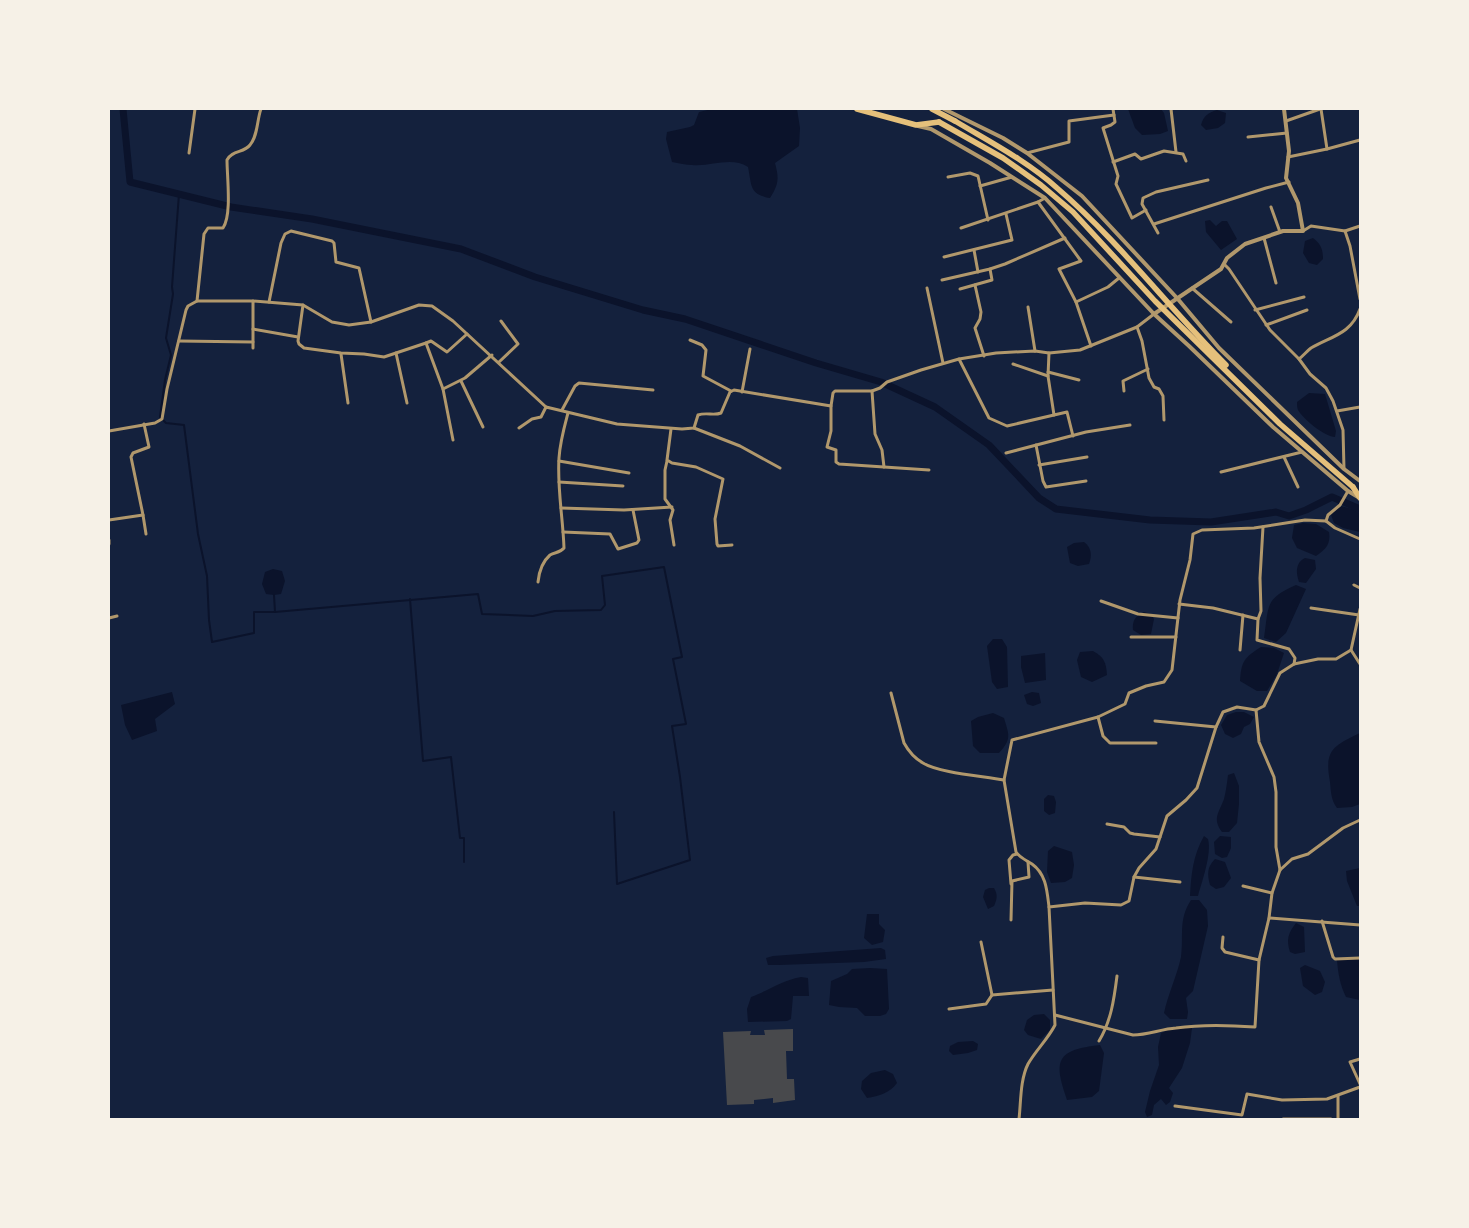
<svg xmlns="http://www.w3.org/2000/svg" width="1469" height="1228" font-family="'Golos Text',sans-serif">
	<rect width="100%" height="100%" fill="#14213d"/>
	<g fill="#0b132b">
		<path d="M712,109H797L800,128L799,146L775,163C779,178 779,184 770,198C749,194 752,186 748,167C731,156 711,167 692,165C686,165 679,163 672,162L666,139L667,132L690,127L694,125L699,112Z"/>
		<path d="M1128,109H1161L1164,113L1168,131L1160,134L1142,135L1135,128Z"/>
		<path d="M1217,110L1226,113L1225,123L1218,128L1206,130L1201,125C1204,115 1208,113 1217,110Z"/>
		<path d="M1210,220L1216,226L1222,221H1227L1237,239L1221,250L1206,232L1205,221Z"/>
		<path d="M1313,238C1321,244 1323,250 1323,259L1317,265L1309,263L1303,253L1305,241Z"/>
		<path d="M1309,393L1325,394L1336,431L1335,437C1325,437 1303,419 1298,410C1297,408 1297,403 1297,402Z"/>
		<path d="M1341,506L1352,509L1360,513V532L1343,528L1334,523L1331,515Z"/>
		<path d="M1303,523L1316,524L1329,532C1331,544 1326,549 1316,556L1297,548L1292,538L1294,525Z"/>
		<path d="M1084,542C1092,548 1092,556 1089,564L1078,566L1070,563L1067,547L1074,543Z"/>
		<path d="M1305,558L1315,560L1316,569L1306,583L1299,582C1296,573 1295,563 1305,558Z"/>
		<path d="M273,569L282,571L285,581L281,594L274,595L266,594L262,584L265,572Z"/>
		<path d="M1296,585L1306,589L1286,633L1276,642L1264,638C1269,606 1264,599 1296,585Z"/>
		<path d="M1144,612L1151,614L1154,619L1151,634L1141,635L1133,630C1132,621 1135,616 1144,612Z"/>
		<path d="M993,639H1002L1007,647L1008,687L997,689L992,682L987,646Z"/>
		<path d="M1261,647L1274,648L1284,653L1277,674L1267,691H1257L1240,681C1241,661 1245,657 1261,647Z"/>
		<path d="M1093,651C1104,657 1106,662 1107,675L1092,682L1081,677L1077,660L1080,652Z"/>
		<path d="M1045,653L1046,680L1025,683L1021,667V656Z"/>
		<path d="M172,692L175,704L155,719L157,731L132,740L125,725L121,705Z"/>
		<path d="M1032,692L1039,693L1041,703L1033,706L1027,704L1024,695Z"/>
		<path d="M1236,712H1244L1254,717L1250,724L1244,727L1241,734L1233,738L1225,734L1221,725L1227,715Z"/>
		<path d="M993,713L1004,718C1009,735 1012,739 999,753H980L973,746L971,721L978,717Z"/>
		<path d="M1360,733V804L1352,807L1337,808C1331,800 1331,792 1330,782C1324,750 1333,746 1360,733Z"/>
		<path d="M1234,773L1239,786V804L1237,823L1229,832H1222C1212,818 1219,813 1224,799C1226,791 1227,783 1228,775Z"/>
		<path d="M1048,795L1054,796L1056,802L1055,813L1049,815L1044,811V799Z"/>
		<path d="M1204,836L1208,839C1212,854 1202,881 1198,896H1190C1191,875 1193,855 1204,836Z"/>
		<path d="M1220,836L1231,837V848L1227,857L1222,858L1215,854L1214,842Z"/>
		<path d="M1054,846L1072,852L1074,865L1072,878L1065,882L1051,883L1047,872L1048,851Z"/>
		<path d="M1215,859L1225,862L1231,878L1224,887L1216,889L1210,885C1207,874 1207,867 1215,859Z"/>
		<path d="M1360,868V906H1357L1347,881L1346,871Z"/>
		<path d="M989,888H994C998,895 997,899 994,906L988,909L983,897L985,890Z"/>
		<path d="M1191,900H1199L1207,910L1208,926L1193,991L1186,998L1188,1012L1187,1019H1170L1164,1013C1168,994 1177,976 1181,957C1184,935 1178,920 1191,900Z"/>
		<path d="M867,914H879V924L885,930L883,942L872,945L864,938Z"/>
		<path d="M1296,923L1304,927L1305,952L1295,954L1290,952C1286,940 1288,933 1296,923Z"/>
		<path d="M881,948L885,950L886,959L864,962L779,965H768L766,958L773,956Z"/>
		<path d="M1360,959V1000L1346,997C1340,985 1338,973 1337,960Z"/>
		<path d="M1305,965L1320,971L1325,982L1322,992L1315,995L1303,986L1300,968Z"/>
		<path d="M870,968L887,969L889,1009L886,1014L880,1016H865L857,1008L839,1007L829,1005L831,981L847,974L852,969Z"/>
		<path d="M801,977L808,978L809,996H793L791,1019L787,1021L748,1022L747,1009L751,997C770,990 780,981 801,977Z"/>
		<path d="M1044,1014L1050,1020V1030L1041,1039L1028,1035L1024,1030L1027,1020L1034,1015Z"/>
		<path d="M1192,1028L1190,1043L1182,1068L1169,1088L1173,1093L1170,1102L1166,1105L1161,1099L1154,1105L1152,1115L1147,1117L1145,1112L1150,1091L1159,1065L1158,1047L1161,1033L1171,1029Z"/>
		<path d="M973,1041L978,1044L977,1050L968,1053L953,1055L949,1051L950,1046L958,1042Z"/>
		<path d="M1100,1045L1104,1053L1099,1091L1092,1097L1067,1100C1053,1060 1056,1050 1100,1045Z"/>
		<path d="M885,1070L893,1074L897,1083C890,1093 879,1096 867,1098L861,1089L862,1081L871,1073Z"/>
	</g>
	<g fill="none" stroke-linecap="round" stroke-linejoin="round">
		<g stroke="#0b132b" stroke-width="2">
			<path d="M179,194L172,287L173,294L166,338L171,355L165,380L160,417L166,423L184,425L198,534L207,576L209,620L212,642L254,633V612H275L478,594L482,614L533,616L555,611L601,610L605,605L602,576L664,567L682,657L673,659L686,724L672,726L680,777L690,860L617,884L614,812"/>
			<path d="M274,595L275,612"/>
			<path d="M410,599L423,761L451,757L460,838H464V862"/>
		</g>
		<path stroke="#0b132b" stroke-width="7" d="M123,109L130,182L231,207L312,219L461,249L535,277L643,310L685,319L816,363L881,382L935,407L989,445L1039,498L1056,509L1150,520L1211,522L1276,512L1289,516L1306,510L1332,497L1360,509"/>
	</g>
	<path fill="#48494c" d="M793,1029V1051H786L787,1079H794L795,1100L773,1103V1098L754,1100V1104L727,1105L723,1032L751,1031L750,1035H765L764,1030Z"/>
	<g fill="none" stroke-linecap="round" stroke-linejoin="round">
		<g stroke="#b1986c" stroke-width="3">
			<path d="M1113,109L1115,122L1111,125L1103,128L1118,176L1116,184L1132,218L1146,210"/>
			<path d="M1171,109L1176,152"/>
			<path d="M1321,109L1327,149"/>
			<path d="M1286,121L1320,109"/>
			<path d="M1248,137L1287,133"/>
			<path d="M189,153L195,109"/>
			<path d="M1027,153L1069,142V121L1114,115"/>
			<path d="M1288,157L1327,149L1360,140"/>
			<path d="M1113,162L1135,154L1141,159L1164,151L1183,154L1186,161"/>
			<path d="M948,177L970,173L978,176L988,220"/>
			<path d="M980,186L1012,177"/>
			<path d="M1045,198L1038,202L1081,261L1059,269L1076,302L1091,346"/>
			<path d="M1271,207L1280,232"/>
			<path d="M1154,224L1266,188L1289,182"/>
			<path d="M961,228L1038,202"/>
			<path d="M1303,231L1311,226L1345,231L1360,226"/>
			<path d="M1345,231L1350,246L1360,299"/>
			<path d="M1158,233L1142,204L1143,198L1156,192L1208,180"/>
			<path d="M1264,238L1276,283"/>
			<path d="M974,250L978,272"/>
			<path d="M944,257L1012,240L1006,214"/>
			<path d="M1224,264L1229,269L1270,330L1299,359"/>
			<path d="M942,280L990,269L1005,264L1065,238"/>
			<path d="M975,285L981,312L980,319L975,328L984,356"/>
			<path d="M927,288L943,363"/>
			<path d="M1192,288L1231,322"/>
			<path d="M960,289L992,280L990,269"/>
			<path d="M197,301H253L303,305L298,341L299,344L304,348L341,353L364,354L384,357L426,343L443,389L453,440"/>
			<path d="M253,301V348"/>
			<path d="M269,302L281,243L285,234L291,231L332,241L334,243L336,262L359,268L371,322"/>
			<path d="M1076,302L1108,287L1119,278"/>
			<path d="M303,305L332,322L349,325L371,322L419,305L432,306L453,321L546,407"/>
			<path d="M1028,307L1035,351"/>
			<path d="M1255,310L1304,297"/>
			<path d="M1266,325L1307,310"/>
			<path d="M1137,327L1142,341L1149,378L1154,387L1159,389L1163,396L1164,420"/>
			<path d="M253,329L298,337"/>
			<path d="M690,340L702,345L706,350L703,376L731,391"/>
			<path d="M179,341L253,342"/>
			<path d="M426,343L431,341L447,352L467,334"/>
			<path d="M396,353L407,403"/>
			<path d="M1049,353L1048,376L1054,415L1067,412L1073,436"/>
			<path d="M341,354L348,403"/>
			<path d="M959,359L989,418L1007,426L1054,415"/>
			<path d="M499,362L518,344L501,321"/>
			<path d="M1013,364L1048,376"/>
			<path d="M1048,372L1079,380"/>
			<path d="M461,381L483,427"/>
			<path d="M443,389L465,378L492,355"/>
			<path d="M872,391L875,434L882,450L884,467"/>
			<path d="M1124,391L1123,381L1148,369"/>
			<path d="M742,392L750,349"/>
			<path d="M831,406V431L827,447L836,450V462L839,464L929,470"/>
			<path d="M562,410L575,386L579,383L653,390"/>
			<path d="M1337,411L1360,407"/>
			<path d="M519,428L532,419L541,417L546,407L617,424L682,429L694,428L698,415C706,412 714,416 721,413L730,392L734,390L831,406L833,393L835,391H872L880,388L887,382L921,370L959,359L996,353L1035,351L1049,353L1080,350L1137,327L1154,314"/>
			<path d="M694,428L740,446L780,468"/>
			<path d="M671,429L667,460L672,463L696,467L723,479L715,519L717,544L718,546L732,545"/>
			<path d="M109,431L155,423L162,419L167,389L186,310L188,306L197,301L204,234L208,228H223C232,215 227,177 227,160C232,150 244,153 250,145C258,136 257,119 261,109"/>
			<path d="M1036,445L1043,481L1046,487L1086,481"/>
			<path d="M1006,453L1086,432L1130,425"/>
			<path d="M1284,457L1298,487"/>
			<path d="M559,461L629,473"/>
			<path d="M667,461L665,470V499L673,510L670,520L674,545"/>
			<path d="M1039,465L1087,457"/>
			<path d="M1344,469L1343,430L1333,401L1326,388L1310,374L1299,359C1303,356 1307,351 1311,348C1332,336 1351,334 1360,309"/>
			<path d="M1221,472L1302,452"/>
			<path d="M559,482L623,486"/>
			<path d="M1348,491L1340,505L1328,515L1326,521L1335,528L1360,539"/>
			<path d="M561,508L624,510L672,507"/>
			<path d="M143,515L146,534"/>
			<path d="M109,520L143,515L131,457L133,453L149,447L144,424"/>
			<path d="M563,532L610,534L618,549L637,543L639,540L633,510"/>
			<path d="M109,540V544"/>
			<path d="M538,582C539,572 542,562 550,555C555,552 560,553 564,548C563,518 557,488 559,458C560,442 564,428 568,413"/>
			<path d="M1354,585L1360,588"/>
			<path d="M1101,601L1138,614L1178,618"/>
			<path d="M1179,604L1213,608L1258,619L1257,640L1289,649L1295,658L1294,664"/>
			<path d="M1311,608L1359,615"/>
			<path d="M109,618L117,616"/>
			<path d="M1258,619L1261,611L1260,578L1263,527"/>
			<path d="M1131,637H1176"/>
			<path d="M1240,650L1243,615"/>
			<path d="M1351,650L1360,664"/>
			<path d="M891,693L904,743C909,752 914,758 923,763C939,773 983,776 1004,780"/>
			<path d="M1256,710L1259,742L1274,777L1276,792V847L1280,870"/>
			<path d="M1098,717L1103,736L1110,743H1156"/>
			<path d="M1155,721L1216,727"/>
			<path d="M1107,824L1124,827L1130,833L1134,834L1160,837"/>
			<path d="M1134,877L1180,882"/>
			<path d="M1011,884L1009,860L1013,855L1017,854"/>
			<path d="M1243,886L1272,893"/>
			<path d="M1049,907C1047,890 1046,874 1032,864C1026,860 1020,858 1016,852L1004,780L1012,740L1098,717L1125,704L1129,693L1146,686L1164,682L1172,670L1180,600L1190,560L1193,534L1202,530L1254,528L1305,520L1326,521"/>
			<path d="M1269,918L1360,925"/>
			<path d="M1011,920L1012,881L1029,877L1028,862"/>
			<path d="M1322,921L1333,957L1335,959L1360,958"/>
			<path d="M1223,937L1222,948L1225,952L1259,960"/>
			<path d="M981,942L992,995L1053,990"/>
			<path d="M949,1009L986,1004L992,995"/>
			<path d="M1055,1015L1133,1035C1148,1035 1161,1029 1176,1028C1203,1024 1228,1025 1255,1027L1259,960L1269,918L1272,893L1280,870L1292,859L1308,854L1343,828L1360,820"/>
			<path d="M1099,1041C1111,1021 1114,1000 1117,976"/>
			<path d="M1360,1059L1350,1062L1360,1084"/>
			<path d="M1175,1106L1242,1115L1247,1094L1282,1100L1327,1099L1360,1087"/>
			<path d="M1019,1119C1021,1102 1020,1080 1028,1064C1036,1050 1048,1039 1055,1025L1049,907L1085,903L1121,905L1129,901L1134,877L1139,868L1156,849L1167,816L1186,800L1197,788L1216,727L1223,712L1237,707L1256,710L1264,706L1280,673L1294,664L1318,659H1336L1351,650L1360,609"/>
			<path d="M1283,1119H1331"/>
			<path d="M1338,1119V1096"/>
		</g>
		<g stroke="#b1986c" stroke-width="4">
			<path d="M944,109L1003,138L1027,153L1082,196L1177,298L1219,348L1344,469L1360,481"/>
			<path d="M918,126L931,129L990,163L1045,198L1154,314L1189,346L1273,427L1348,491L1358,497"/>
			<path d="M1154,314L1221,269L1227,258L1245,244L1283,231H1303L1298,203L1286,178L1289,151L1284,109"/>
		</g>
		<g stroke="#e5c07b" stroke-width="5.5">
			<path d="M857,109L916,125L939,122"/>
			<path d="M932,109L955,121"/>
			<path d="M1353,487L1360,498"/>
		</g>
		<g stroke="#e5c07b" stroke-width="5.5">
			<path d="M955,121C990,142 1027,161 1057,188C1119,241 1168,307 1226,365"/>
			<path d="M939,122L1003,158L1041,185L1073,212L1155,301L1280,424L1353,487"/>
		</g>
	</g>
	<rect width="1469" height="1228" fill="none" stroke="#f6f1e7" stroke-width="220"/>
</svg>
